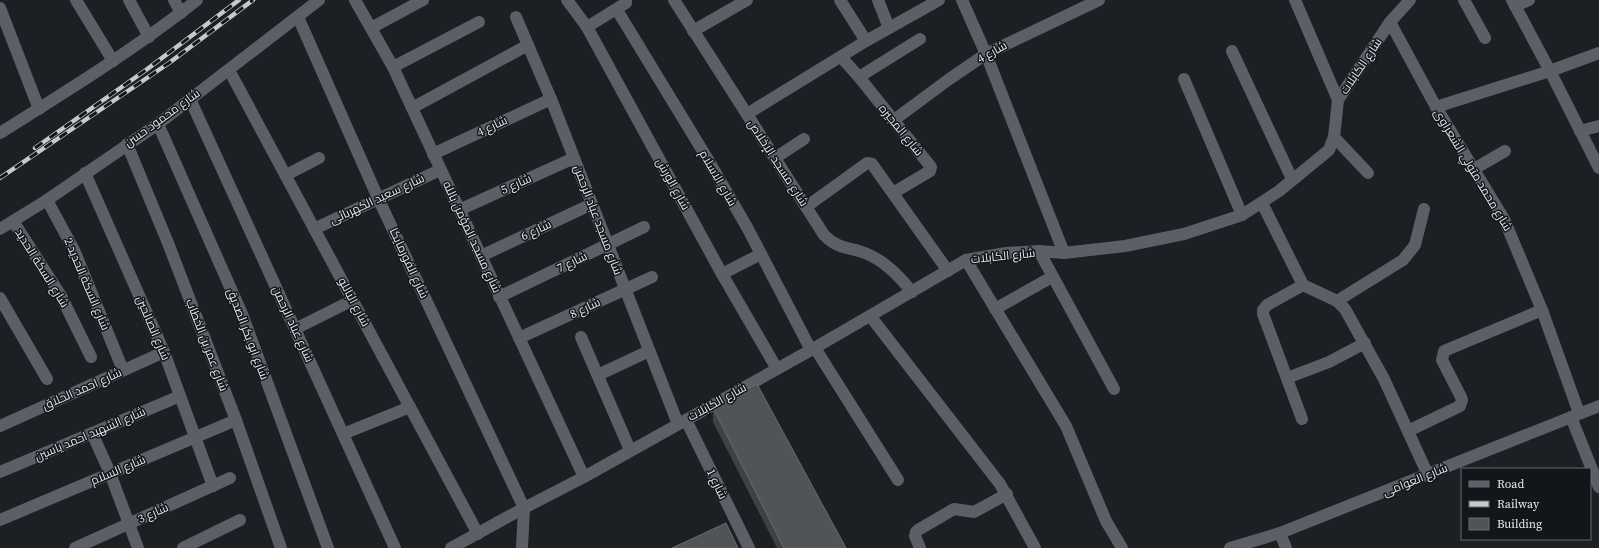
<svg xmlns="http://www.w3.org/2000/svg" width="1599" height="548" font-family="'Source Serif 4',Cairo,serif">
	<rect width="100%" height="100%" fill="#1b2024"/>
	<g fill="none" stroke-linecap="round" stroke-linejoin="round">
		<g stroke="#5b6066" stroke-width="12">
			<path d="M76,0L113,61"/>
			<path d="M129,0L149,37"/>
			<path d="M174,0L181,13"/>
			<path d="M355,0L393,67L584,477"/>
			<path d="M567,0L587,27L722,274L777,369"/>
			<path d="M674,0L824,235C839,250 847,246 865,253C885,261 899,276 912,292"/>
			<path d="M840,0L866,41"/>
			<path d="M878,0L889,28"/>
			<path d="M962,0L986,54L1064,253"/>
			<path d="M1295,0L1338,100"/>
			<path d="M1464,0L1485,38"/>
			<path d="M1512,0L1550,71L1599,168"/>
			<path d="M1515,6L1529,0"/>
			<path d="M0,8L39,109"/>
			<path d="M617,10L707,158L748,229L811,350"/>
			<path d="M298,17L378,198L524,508L522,548"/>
			<path d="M516,17L551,99L678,424"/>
			<path d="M1390,22L1436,107L1504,219L1542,310L1579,413"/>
			<path d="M587,27L626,3V0"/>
			<path d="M371,28L423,0"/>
			<path d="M693,31L747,0"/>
			<path d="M1232,51L1292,179"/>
			<path d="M841,57L859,77L931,167L930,171L893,193"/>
			<path d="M393,67L479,22"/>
			<path d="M229,70L478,534"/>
			<path d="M859,77L920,39"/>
			<path d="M1184,79L1242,215"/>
			<path d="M190,99L395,548"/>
			<path d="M1436,107L1550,71L1599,53"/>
			<path d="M412,108L528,45"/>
			<path d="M747,114L866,41L939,0"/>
			<path d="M894,120L948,80L986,54L1099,0"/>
			<path d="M158,124L242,314L328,548"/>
			<path d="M1580,131L1599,126"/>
			<path d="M0,133C67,91 135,49 197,0"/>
			<path d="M1334,137L1368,173"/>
			<path d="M127,144L168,243L236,420L281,548"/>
			<path d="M433,154L551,99"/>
			<path d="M775,158L804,139"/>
			<path d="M1474,169L1505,151"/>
			<path d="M85,173L164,352L213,486"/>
			<path d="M286,175L319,158"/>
			<path d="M47,200L74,250L123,370"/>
			<path d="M1262,203L1303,285L1337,301L1345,309L1384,379L1428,475"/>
			<path d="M806,207L867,163L872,164L948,271"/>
			<path d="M459,210L574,158"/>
			<path d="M13,221L61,296L91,357"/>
			<path d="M0,229L47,200L158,124L319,0"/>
			<path d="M314,229L440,170"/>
			<path d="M1039,251L1114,389"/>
			<path d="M481,256L592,204"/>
			<path d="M966,260L1066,426L1106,521L1122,548"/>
			<path d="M722,274L761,254"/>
			<path d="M499,297L644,227"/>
			<path d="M0,298L47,379"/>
			<path d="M1337,301L1403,260L1415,245L1424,209"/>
			<path d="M995,309L1052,277"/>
			<path d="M871,317L1000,484L1035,548"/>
			<path d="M295,329L353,300"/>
			<path d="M581,337L630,450"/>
			<path d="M519,338L652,277"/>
			<path d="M815,348L898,480"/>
			<path d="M598,375L649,351"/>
			<path d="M1287,378L1329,362L1365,343"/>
			<path d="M1571,417L1599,487"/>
			<path d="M1302,419L1263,314V310L1267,305L1303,285"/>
			<path d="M686,420L749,548"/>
			<path d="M0,426L164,352"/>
			<path d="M1408,431L1460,406L1462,400L1461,397L1442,360L1444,351L1542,310"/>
			<path d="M92,433L110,473L138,548"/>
			<path d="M343,434L410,407"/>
			<path d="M0,472L180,396"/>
			<path d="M0,520L236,420"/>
			<path d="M1280,533L1286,548"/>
			<path d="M75,548L230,478"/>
			<path d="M183,548L240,520"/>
			<path d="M451,548L524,508L584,477L811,350L966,260L1006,253L1039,251L1064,253L1125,246L1184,234L1242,215L1279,191L1329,150L1334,137L1338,100L1390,22L1410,0"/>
			<path d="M920,548L915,536L916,532L918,530L954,509L974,512L1007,494"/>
			<path d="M1230,548L1280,533L1599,406"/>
		</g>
		<defs>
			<g id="rail">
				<path d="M35,148L146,70L239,0"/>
				<path d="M0,178L169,63L253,0"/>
			</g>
		</defs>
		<use href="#rail" stroke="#c6c9cc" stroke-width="4.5"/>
		<use href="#rail" stroke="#12161b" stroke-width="3" stroke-dasharray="9" stroke-linecap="butt"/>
	</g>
	<path fill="#3c4245" d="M713,408L846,548H777L713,422Z"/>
	<g fill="#4e5457" stroke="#656b6e">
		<path d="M757,384L846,548H784L713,408Z"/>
		<path d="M726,523L738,548H672Z"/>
	</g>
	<g text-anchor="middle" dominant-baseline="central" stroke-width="3" stroke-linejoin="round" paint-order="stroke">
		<g font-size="12" fill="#e4e7ea" stroke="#12161b">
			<text transform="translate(992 52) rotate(-29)">شارع 4</text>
			<text transform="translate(1361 66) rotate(-56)">شارع الكابلات</text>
			<text transform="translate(162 118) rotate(-36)">شارع محمود حسن</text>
			<text transform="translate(492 126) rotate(-25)">شارع 4</text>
			<text transform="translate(901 130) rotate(51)">شارع المجيره</text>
			<text transform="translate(778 163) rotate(57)">شارع مسجد الإخلاص</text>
			<text transform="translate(1473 170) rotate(59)">شارع محمد متولي الشعراوى</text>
			<text transform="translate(718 178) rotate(60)">شارع الاسلام</text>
			<text transform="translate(516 184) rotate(-24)">شارع 5</text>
			<text transform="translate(673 184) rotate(61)">شارع الورش</text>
			<text transform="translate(377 199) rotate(-25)">شارع سعيد الكهربائى</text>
			<text transform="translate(598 220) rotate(69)">شارع مسجد عباد الرحمن</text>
			<text transform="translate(536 230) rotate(-25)">شارع 6</text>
			<text transform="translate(472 237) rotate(65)">شارع مسجد المؤمن بالله</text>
			<text transform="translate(1003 256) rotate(-6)">شارع الكابلات</text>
			<text transform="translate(572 262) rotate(-26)">شارع 7</text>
			<text transform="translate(409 263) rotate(65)">شارع الفورمايكا</text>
			<text transform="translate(42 268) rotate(58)">شارع السكة الحديد</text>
			<text transform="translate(87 284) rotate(67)">شارع السكة الحديد 2</text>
			<text transform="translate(354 302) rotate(62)">شارع الباللو</text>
			<text transform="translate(585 308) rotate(-25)">شارع 8</text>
			<text transform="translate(293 324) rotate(65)">شارع عباد الرحمن</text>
			<text transform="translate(153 328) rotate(67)">شارع الصالحين</text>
			<text transform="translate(248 334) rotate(69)">شارع ابو بكر الصديق</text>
			<text transform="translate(207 345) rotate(69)">شارع عمر بن الخطاب</text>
			<text transform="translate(82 389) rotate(-24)">شارع احمد الحلاق</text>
			<text transform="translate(717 402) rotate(-29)">شارع الكابلات</text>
			<text transform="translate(90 434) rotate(-23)">شارع الشهيد احمد ياسين</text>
			<text transform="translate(118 470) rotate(-23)">شارع السلام</text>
			<text transform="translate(1415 480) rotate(-22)">شارع العوامى</text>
			<text transform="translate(717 484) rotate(64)">شارع 1</text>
			<text transform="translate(153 513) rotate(-24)">شارع 3</text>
		</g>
	</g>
	<rect x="1461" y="468" width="130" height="72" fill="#12161b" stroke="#666a6e"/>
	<rect x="1469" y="481" width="20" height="6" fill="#5b6066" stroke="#666a6e"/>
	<text x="1497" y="488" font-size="12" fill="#e4e7ea">Road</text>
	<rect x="1469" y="501" width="20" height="6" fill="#c6c9cc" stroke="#666a6e"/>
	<text x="1497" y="508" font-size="12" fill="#e4e7ea">Railway</text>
	<rect x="1469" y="518" width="20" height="12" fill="#4e5457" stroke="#666a6e"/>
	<text x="1497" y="528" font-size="12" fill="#e4e7ea">Building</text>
</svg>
